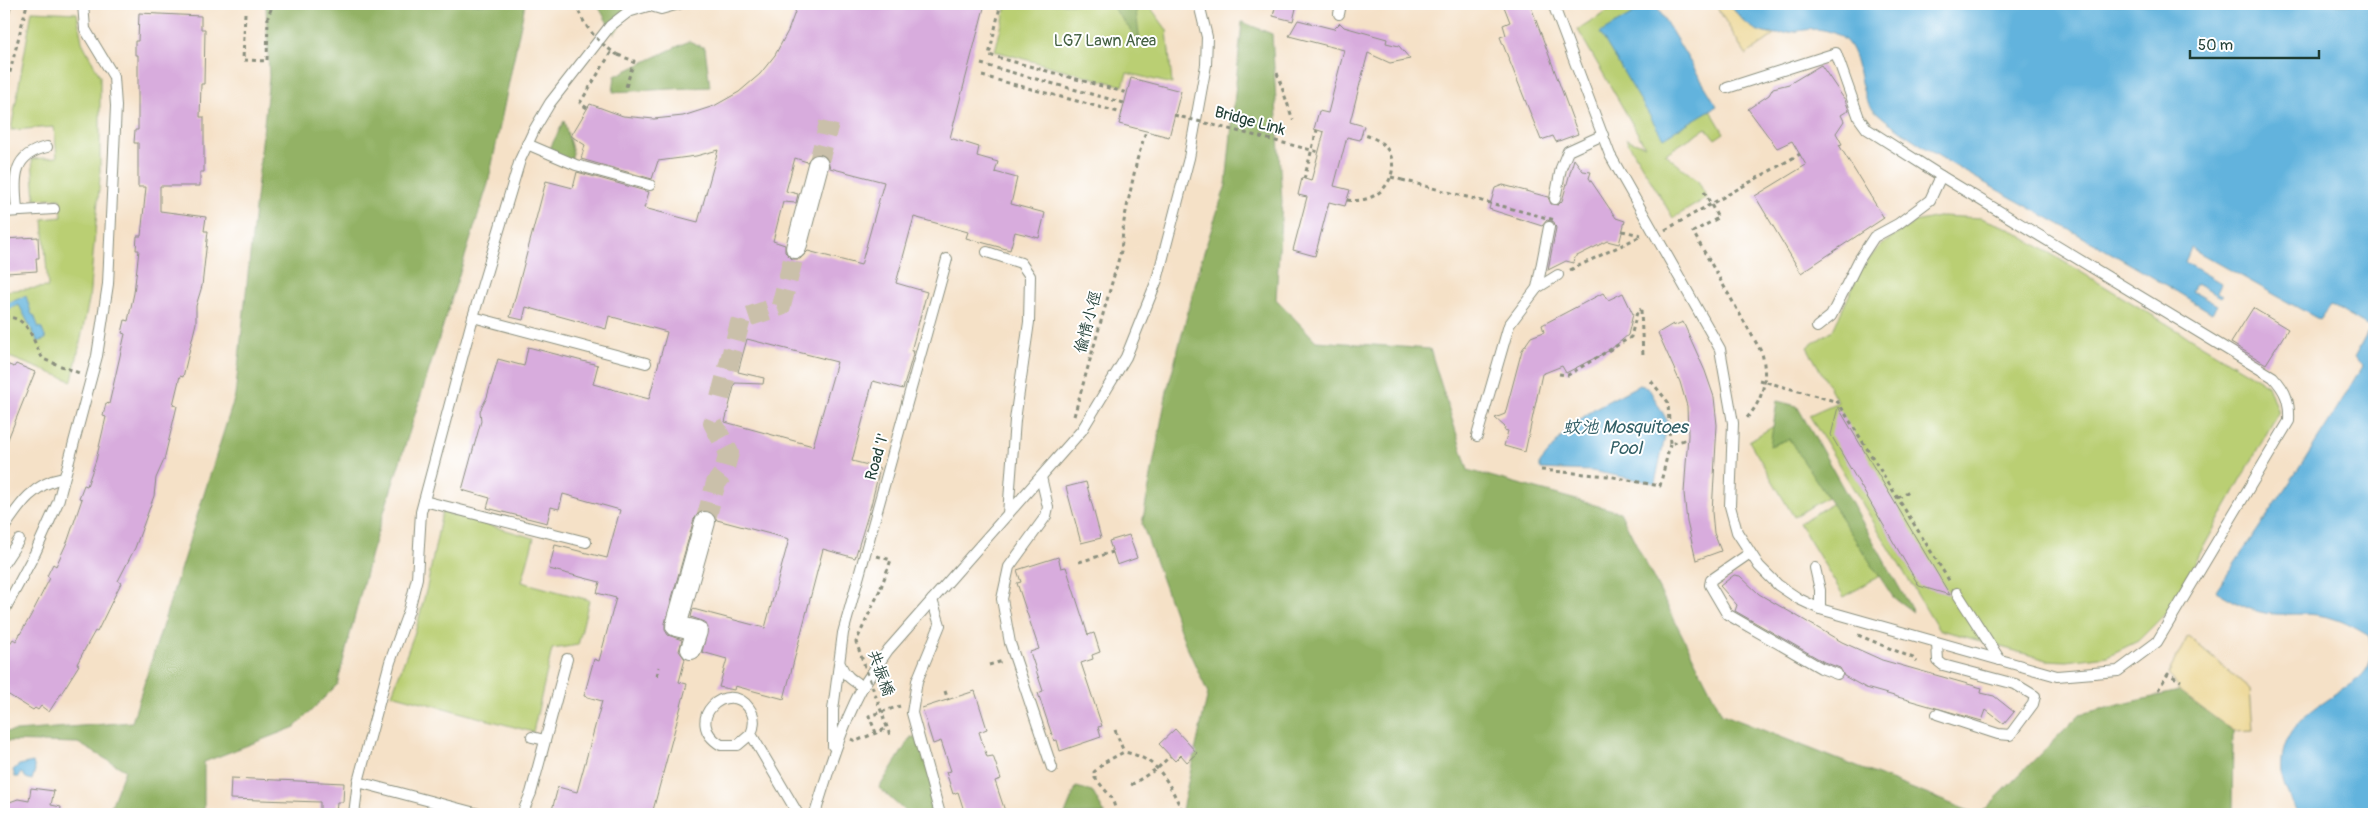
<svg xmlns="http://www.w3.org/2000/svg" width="2378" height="818" font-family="Pangolin,'LXGW WenKai TC',sans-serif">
	<rect width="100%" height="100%" fill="#fff"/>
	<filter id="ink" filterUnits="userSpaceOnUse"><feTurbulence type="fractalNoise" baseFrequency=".02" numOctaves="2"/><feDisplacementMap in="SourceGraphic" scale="10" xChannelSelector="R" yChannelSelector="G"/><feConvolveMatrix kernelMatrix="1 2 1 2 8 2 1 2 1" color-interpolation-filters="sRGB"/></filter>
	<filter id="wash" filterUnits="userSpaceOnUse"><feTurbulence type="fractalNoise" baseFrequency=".0096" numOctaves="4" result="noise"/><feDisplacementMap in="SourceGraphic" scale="20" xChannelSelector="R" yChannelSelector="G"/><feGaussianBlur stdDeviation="1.12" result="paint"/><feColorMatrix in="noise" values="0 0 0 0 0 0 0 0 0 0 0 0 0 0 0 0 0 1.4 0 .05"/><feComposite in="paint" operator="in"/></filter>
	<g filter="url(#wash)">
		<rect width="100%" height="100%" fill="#f5e1c7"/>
		<g fill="#bacf73" stroke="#6c8654">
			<path d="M1007,4H1148L1167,30L1172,84L1127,73L1123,86L995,51Z"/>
			<path d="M1619,4H1648L1724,133L1715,139L1706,128L1665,154L1698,181L1707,198L1673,218L1626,139L1645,146L1578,30Z"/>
			<path d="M32,11L77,13L82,42L100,76V178L89,300L72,381L4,355V291L48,287L43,219L62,217L60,198L35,199L32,159L57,157L54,127L11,130Z"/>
			<path d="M1942,216L1981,218L2008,228L2268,385L2278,413L2168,611L2138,641L2107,656L2067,661L2047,660L1938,629L1809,415L1838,402L1807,347L1833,330L1862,267L1880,246L1915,222Z"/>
			<path d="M1787,418L1832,494L1794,517L1749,441Z"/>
			<path d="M1836,501L1881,575L1844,597L1799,523Z"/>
			<path d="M442,512L534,538L522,582L589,600L578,645L552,649L533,732L392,694L416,629L427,587Z"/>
		</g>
		<g fill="#93b265" stroke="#59784c">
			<path d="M266,4H525L488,184L371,553L337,685L295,727L204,762V814H108L125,770L78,743L4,741V732L132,722L235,396L269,77Z"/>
			<path d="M597,4H635L614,34Z"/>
			<path d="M1110,4H1135L1140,42Z"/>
			<path d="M1242,22L1272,34L1282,202L1276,299L1316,341L1430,349L1468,470L1620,512L1722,714L1977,814H1181L1208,693L1185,643L1142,524L1167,391L1203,255L1226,185Z"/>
			<path d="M689,41L705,48L710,87L613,92L615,76Z"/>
			<path d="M564,121L573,153L570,163L547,154Z"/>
			<path d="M1777,401L1797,406L1913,612L1893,597L1789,439L1770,446Z"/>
			<path d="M2179,691L2233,731L2232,814H1980L2080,714Z"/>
			<path d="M911,737L921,738L935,775V814H908L879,788Z"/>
			<path d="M1076,787L1092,791L1105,814H1065Z"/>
		</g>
		<g fill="#eeda9e" stroke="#868c69">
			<path d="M1715,4H1730C1741,20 1755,32 1774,35L1746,55Z"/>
			<path d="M2188,636L2250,689L2253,730L2233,731L2179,691L2168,674Z"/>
		</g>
		<g fill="#62b3dd" stroke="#407888">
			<path d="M1650,4H1655L1717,106L1663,138L1600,33Z"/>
			<path d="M1730,4H2374V814H2298C2293,803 2283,787 2282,775C2278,729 2310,711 2343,689C2354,682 2366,675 2370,662C2373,653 2371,645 2369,636C2354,627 2340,619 2323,616C2305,612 2284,616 2265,613C2247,610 2232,600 2216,591C2266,517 2318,444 2362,366L2354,358L2370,328L2331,305L2320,320L2191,248L2185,262L2221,283L2217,292L2223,295L2221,297L2196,284L2192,291L2217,305L2212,313C2166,285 2119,257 2072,231C2010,196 1944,164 1887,121C1881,116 1872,109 1868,102C1857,84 1861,50 1841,37C1800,11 1769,64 1730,4Z"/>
			<path d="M26,296L32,315H34L39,328L41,327L46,339L38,342L19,305L4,311V302L6,300L8,303Z"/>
			<path d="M1639,385L1648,387L1668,422L1655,483L1592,471L1540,469V463L1568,429L1595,408Z"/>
			<path d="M33,762L35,770L32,780L26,778L23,774L20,773L19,777H15L13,770L19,765Z"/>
		</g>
		<g id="blocks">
			<g fill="#d8acdd" fill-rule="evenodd">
				<path d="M798,4H985L950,138L979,147L977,156L998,162L995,172L1017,178L1011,204L1045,213L1039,238L1015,232L1010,250L966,238L968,232L914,217L896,283L927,292L911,351H914L903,389L873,381L852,461L880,468L871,505L855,558L823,549L784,699L735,686L734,690L719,687L727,659L702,652L708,628L705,622L691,617L693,609L765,628L789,539L717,520L713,513L702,511L694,519L665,623V630L668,635L682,640L679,651L685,659L679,682L687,684L652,814H551L558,787L577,792L602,701L584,696L594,659L599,661L616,598L597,593L600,582L549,569L555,545L607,558L620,510L563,494L559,509L551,507L547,523L487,508L490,498L462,490L481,421L480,411L487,397L498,359L524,366L528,347L598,365L593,384L649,399L667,332L609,316L606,329L526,307L523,320L510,317L546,181L573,188L577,172L649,192L644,208L698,222L718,150L696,156L658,161L652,179L581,159L585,145L571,136L590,104L623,116L654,119L683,116L714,106L739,92L760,74L775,55L788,31ZM815,153L827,157L830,168L884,182L861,265L808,251L800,259H792L785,252V245L773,241L783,202L796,203L798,194L786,191L795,158L807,162ZM747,339L837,362L813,446L725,422L735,383L763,384L764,378L738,372Z"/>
				<path d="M1276,4H1297L1293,21L1273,16Z"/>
				<path d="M1503,4H1530L1578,134L1556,142L1553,136L1541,140L1500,37L1506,35L1503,25L1510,22Z"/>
				<path d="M139,13L201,16V29H205L204,84H201L200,117H204V172H200V186H160V211L206,217L204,231H208L202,286L196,306V323L183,377L180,376L173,405L177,406L164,460L156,478L154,496L135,548L118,581L121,583L97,632L95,631L86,647L77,664L79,665L64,689L49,712L41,706L38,710L35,708L33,710L4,692V653L13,639L16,641L30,617L50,578L47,576L53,564L56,566L68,540L82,499L79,498L84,485L87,486L96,460L106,417L103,416L106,403L109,404L125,334L122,333L125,320L128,321L134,293L139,250H136L137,236H141L146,187H138V143H134L135,130H138V55H135V41H138Z"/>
				<path d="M1298,20L1334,29L1340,23L1344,27L1387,39L1386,43L1399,46L1410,59L1390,63L1368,53L1350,122L1364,126L1360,140L1347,137L1334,186L1350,190L1345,206L1329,202L1315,256L1293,250L1307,197L1298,195L1302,178L1311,181L1324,132L1314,129L1319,111L1328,113L1344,50L1289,36Z"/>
				<path d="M1821,65L1845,100L1849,110L1841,115L1844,121L1836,133L1842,144L1839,145L1884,218L1801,273L1755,196L1806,165L1792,141L1777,148L1748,109L1769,95L1773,88L1789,84Z"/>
				<path d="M1131,78L1181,91L1169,137L1119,124Z"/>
				<path d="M1574,159L1583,171L1591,172L1589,178L1616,218L1625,221L1619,244L1607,241L1575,257L1574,263L1566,261L1548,270L1556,228L1554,222L1547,220L1542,226L1489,209L1495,188L1503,185L1548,197L1551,204L1558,205L1562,201Z"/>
				<path d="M38,237L39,258H36L37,271L7,273L6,260H4V239Z"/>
				<path d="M1603,293L1608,300L1623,293L1633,314L1628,335L1610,350L1566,373L1562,366L1542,374L1525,452L1504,446L1508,431L1504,430L1505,427L1495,418L1505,414L1522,350L1531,337L1544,332L1542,325Z"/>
				<path d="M2253,308L2288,329L2266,364L2231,343Z"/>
				<path d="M1683,322L1705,371L1714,397L1717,425L1712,512L1714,533L1721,551L1696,560L1687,522L1684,493L1688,435L1687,406L1680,382L1658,333L1673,324V326Z"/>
				<path d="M4,363L14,367L16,364L35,372L4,449Z"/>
				<path d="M1838,407L1950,595L1919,586L1831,435Z"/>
				<path d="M1086,482L1101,538L1081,543L1066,487Z"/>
				<path d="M1129,535L1137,558L1117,565L1109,541Z"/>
				<path d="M1058,557L1061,568L1066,567L1088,635L1094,633L1100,652L1092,655L1093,659L1081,663L1102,726L1098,727L1101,737L1060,751L1057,740L1054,741L1038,693L1043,691L1030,652L1039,649L1017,583L1021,582L1017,570Z"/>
				<path d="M1734,575L1740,576L1759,594L1842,642L1882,660L1982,688L1981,693L1994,696L2014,712L2004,724L1986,710L1982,721L1866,688L1844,676L1840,668L1824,662L1735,611L1737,605L1720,586Z"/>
				<path d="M975,691L987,729L979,732L987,757L993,756L1001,779L995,781L1006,814H965L958,792L953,794L946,772L951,771L941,741L933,744L922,708Z"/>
				<path d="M1175,729L1197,753L1187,762L1181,755L1175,761L1159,744Z"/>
				<path d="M231,778L344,783L343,802H337L336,814H320V802L230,799Z"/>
				<path d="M31,788L54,791L51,805L61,807L60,814H19L4,810V804L18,799L29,801Z"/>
			</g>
		</g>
	</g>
	<g filter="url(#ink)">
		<use href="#blocks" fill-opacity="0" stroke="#8a8f7e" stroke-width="1"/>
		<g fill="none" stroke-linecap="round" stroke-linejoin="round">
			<g stroke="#cac0aa" stroke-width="20" stroke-dasharray="20 10" stroke-linecap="butt">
				<path d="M818,165L829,123"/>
				<path d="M720,398L741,319L781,306L796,248"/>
				<path d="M705,522L716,483L723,474L729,453L713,423L715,418"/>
			</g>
			<defs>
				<g id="lane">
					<path d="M644,4L661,9L679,4"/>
					<path d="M1553,4L1610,155L1720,349L1733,423L1730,506L1737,532L1759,566L1778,585L1799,599L1820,609L2057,676L2118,671L2157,642L2289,421C2290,402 2286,391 2273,377L1941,176L1867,129L1859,118L1836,53L1727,88"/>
					<path d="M4,13L6,4"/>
					<path d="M1339,14L1341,4"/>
					<path d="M527,144L576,165L650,185"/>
					<path d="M1555,199L1561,168L1568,151L1603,135"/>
					<path d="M17,211C15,180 10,155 47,147"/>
					<path d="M4,212L54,209"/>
					<path d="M987,252L1021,263L1030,276L1029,322L1015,420L1008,514"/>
					<path d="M1537,288L1549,227"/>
					<path d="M473,317L646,363"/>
					<path d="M1817,327L1831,316L1859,260L1874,237L1898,224L1930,200L1941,176"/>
					<path d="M1477,436L1509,325L1537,288L1558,275"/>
					<path d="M1041,477L1048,507L1046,516L1009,567L1002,599L1010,643L1052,768"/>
					<path d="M424,501L586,542"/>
					<path d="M4,528C20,504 34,483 64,478"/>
					<path d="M1750,553L1711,580L1710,585L1727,614L1821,668L1837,674"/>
					<path d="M4,563L19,540"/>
					<path d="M1815,568L1820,590V609"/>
					<path d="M1957,593L2000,660"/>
					<path d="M932,600L940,625L917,681L912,713L940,814"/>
					<path d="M4,611L35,553L58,502L97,356L108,284L116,106L114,77L85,29L83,4"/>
					<path d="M1937,643L1938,661L1943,665L2015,684L2035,696L2033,704L2010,735L1998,734L1937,714"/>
					<path d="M840,664C845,676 852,680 863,687"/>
					<path d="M751,734L738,745H721C681,721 728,678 749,708C755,716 755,725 751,734L798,814"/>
					<path d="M532,737L545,740"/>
					<path d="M833,746V710L843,633L947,259"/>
					<path d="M358,782L479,814"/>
					<path d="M354,814L358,782L390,662L409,610L417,578L421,512L473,317L520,160L534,130L550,103L610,26L628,12L648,6"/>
					<path d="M522,814L531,793L567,659"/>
					<path d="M815,814C828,771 841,728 862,688C870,675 880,662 888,650L1082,430L1126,357L1157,280L1189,158L1206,65L1207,37L1199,4"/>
				</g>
				<g id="street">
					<path d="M796,248L818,165"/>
					<path d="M691,649L697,631L676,626L705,522"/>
				</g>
			</defs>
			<use href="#lane" stroke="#8a8f7e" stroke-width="12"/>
			<use href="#street" stroke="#8a8f7e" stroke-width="22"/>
			<g stroke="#8a8f7e" stroke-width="3" stroke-dasharray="4 4" stroke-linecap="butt">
				<path d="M987,4L1000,7L989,55L1127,93"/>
				<path d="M245,13L243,60L267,61L268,17L273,4"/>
				<path d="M618,55L634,61L625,90"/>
				<path d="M981,64L1124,103"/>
				<path d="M1277,73L1293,120"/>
				<path d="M982,76L1122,113"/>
				<path d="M4,96L27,4"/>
				<path d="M587,108L580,103L612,51"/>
				<path d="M1391,177L1402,180"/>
				<path d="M1304,179L1317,130"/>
				<path d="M1704,191L1718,218L1693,232L1762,353C1768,379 1764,400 1745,420"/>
				<path d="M1347,200C1390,206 1408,158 1377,140C1372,137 1367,136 1362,134"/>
				<path d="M1665,230L1800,154"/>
				<path d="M1622,231L1641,235"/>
				<path d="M1570,270L1641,236"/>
				<path d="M1641,310L1643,356"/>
				<path d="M4,317C30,316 32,341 43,359L79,373"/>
				<path d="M1559,374L1568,375L1631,337L1637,312L1641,309"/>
				<path d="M1759,380L1838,402L1950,582"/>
				<path d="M1651,381L1668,402L1670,444L1688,439"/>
				<path d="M1074,416L1121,251L1124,221L1137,160L1146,131"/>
				<path d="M1541,470L1608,476L1660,486L1670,444"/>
				<path d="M1898,498L1909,491"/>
				<path d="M877,556L891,560L880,590"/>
				<path d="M1079,562L1113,552"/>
				<path d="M1858,635L1913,658L1917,662"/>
				<path d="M989,665L1003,661"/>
				<path d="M657,676L659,667"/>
				<path d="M2158,690L2168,674L2181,681"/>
				<path d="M945,691L948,700"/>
				<path d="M1115,730L1124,752"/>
				<path d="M876,733L869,716L900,706"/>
				<path d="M851,739L856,741L888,728"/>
				<path d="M1131,785L1158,768L1170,756"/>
				<path d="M1090,814L1093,812L1099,814"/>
				<path d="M1117,814L1112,798L1095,778L1094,772L1105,762L1124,752C1161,759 1168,783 1184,814"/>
			</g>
			<use href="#lane" stroke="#fff" stroke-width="10"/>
			<use href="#street" stroke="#fff" stroke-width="20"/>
			<g stroke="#8a8f7e" stroke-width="3" stroke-dasharray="4 4" stroke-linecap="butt">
				<path d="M576,4C583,26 598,43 618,55"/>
				<path d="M1174,115L1319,152"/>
				<path d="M1402,180L1555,220"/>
				<path d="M880,590L856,642L891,738"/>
			</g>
		</g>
	</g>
	<g text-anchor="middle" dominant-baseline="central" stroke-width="4" stroke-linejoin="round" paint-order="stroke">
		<g font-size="16" fill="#466244" stroke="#fff">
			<text x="1105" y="41">LG7 Lawn Area</text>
		</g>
		<g font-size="16" fill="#1f3d34" stroke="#fff">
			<text transform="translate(1250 121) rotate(15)">Bridge Link</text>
			<text transform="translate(1088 322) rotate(-75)">偷情小徑</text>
			<text transform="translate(877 457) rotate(-74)">Road 'I'</text>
			<text transform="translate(881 673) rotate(70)">共振橋</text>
		</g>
		<g font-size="18" font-style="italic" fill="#336067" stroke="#fff">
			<text x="1625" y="427">蚊池 Mosquitoes<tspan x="1625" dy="21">Pool</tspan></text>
		</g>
	</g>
	<rect width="2378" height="818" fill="none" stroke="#fff" stroke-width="20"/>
	<path d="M2190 50v8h129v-8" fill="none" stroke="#1f3d34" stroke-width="2.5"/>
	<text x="2198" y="50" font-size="15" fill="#1f3d34" stroke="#ffffff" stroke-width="4" paint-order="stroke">50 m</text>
</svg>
